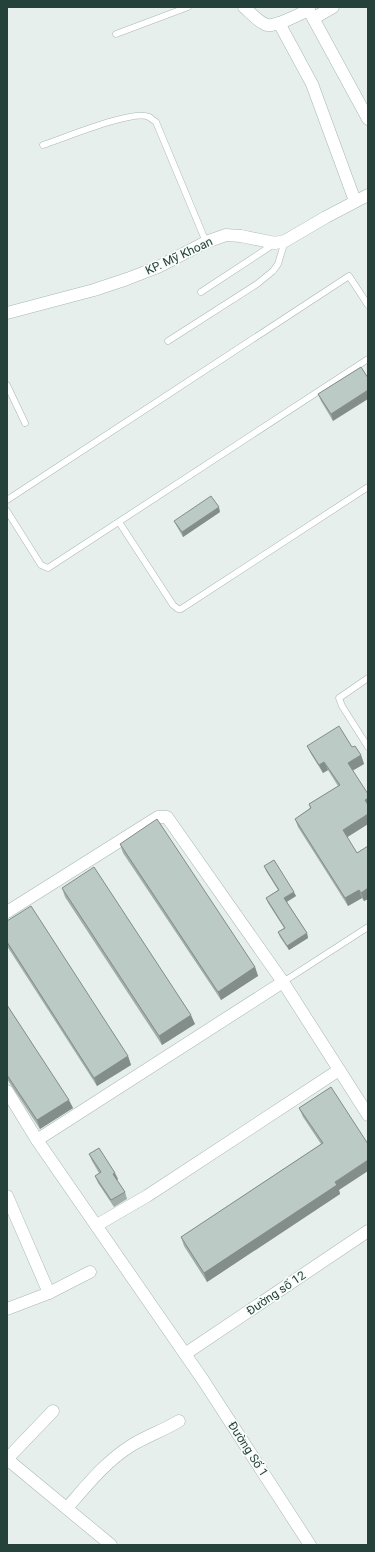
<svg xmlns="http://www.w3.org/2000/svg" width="375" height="1552" font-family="Roboto,sans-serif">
	<rect width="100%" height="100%" fill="#e6efeb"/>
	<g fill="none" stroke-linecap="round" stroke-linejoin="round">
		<defs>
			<g id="service">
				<path d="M116,34L188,7"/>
				<path d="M43,145C62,139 133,109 149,117C151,118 154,121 156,122L206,242"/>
				<path d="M201,292L274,244"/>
				<path d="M168,341L257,284L273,271L278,264L285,241"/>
				<path d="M7,385L25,423"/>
				<path d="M7,500L349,276L368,305"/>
				<path d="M7,511L41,565L48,568L368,359"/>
				<path d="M119,522L173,605L178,609H181L368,487"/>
				<path d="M368,678L339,698L342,706L368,747"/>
				<path d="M283,982L368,927"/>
			</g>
			<g id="minor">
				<path d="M244,7C251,13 258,22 267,25C276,27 299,14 309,10"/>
				<path d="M307,7L368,119"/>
				<path d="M314,18L333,7"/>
				<path d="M279,23L312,84L355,201"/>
				<path d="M7,313L94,290L127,279L158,267L206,242L226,235L241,236L275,243L285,241L326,217L368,195"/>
				<path d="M7,912L150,822L158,817H167L283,982L368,1115"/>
				<path d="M7,1091L37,1140L203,1380L310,1545"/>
				<path d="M37,1140L283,982"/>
				<path d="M7,1196L49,1293"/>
				<path d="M97,1225L147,1196L339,1070"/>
				<path d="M7,1309L49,1293L90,1272"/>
				<path d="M185,1354L368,1231"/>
				<path d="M7,1459L111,1545"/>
				<path d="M7,1459L53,1411"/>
				<path d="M67,1508C87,1485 106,1461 132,1445C147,1436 164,1430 179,1421"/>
			</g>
		</defs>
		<use href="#service" stroke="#a8b8b2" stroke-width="7"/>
		<use href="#minor" stroke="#a8b8b2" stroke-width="13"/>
		<use href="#service" stroke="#fff" stroke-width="6"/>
		<use href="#minor" stroke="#fff" stroke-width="12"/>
	</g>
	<g fill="#a1aea9">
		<path d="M361,367L333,421L321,401L318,394Z"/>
		<path d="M220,512L183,537L176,525L174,521Z"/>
		<path d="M307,746L352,747L361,755L364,764L353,770L368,824L347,837L357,853L368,846V899L364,901L362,898L348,906L298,827L295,819L310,808L309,804L338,786L328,770L323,773L311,754Z"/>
		<path d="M120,844L255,967L258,976L221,1000L123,853Z"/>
		<path d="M264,866L296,896L287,902L307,933L308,938L289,950L280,937L278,932L284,928L268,903L266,898L278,890L266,871Z"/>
		<path d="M62,888L195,1024L162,1045L65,897Z"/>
		<path d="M7,921L128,1056L131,1065L97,1086L7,946Z"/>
		<path d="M7,1005L73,1108L40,1129L7,1079Z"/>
		<path d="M331,1087L339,1190L340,1194L207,1282L184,1246L181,1237L321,1144L303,1117L299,1108Z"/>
		<path d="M89,1154L118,1179L117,1180L125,1192L127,1199L114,1207L98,1183L95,1176L99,1173L92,1161Z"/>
	</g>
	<g fill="#838d89">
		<path d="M368,390V399L333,421L331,414Z"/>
		<path d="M219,507L220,512L183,537L182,532Z"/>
		<path d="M361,755L364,764L352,771L348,763Z"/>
		<path d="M324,762L328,770L323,773L319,765Z"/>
		<path d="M368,798V808L365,800Z"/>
		<path d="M368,814V824L346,838L343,830Z"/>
		<path d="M368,888V899L364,901L361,893Z"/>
		<path d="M359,890L362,898L348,906L345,898Z"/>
		<path d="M294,892L296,896L286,902L284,898Z"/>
		<path d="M307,933L308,938L289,950L287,946Z"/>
		<path d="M255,967L258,976L221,1000L218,992Z"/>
		<path d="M191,1015L195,1024L162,1045L159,1036Z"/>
		<path d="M128,1056L131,1065L97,1086L94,1078Z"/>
		<path d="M69,1100L73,1108L40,1129L37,1120Z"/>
		<path d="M368,1160V1171L339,1190L340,1194L207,1282L204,1273L335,1182Z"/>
		<path d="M115,1173L118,1179L116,1181L113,1174Z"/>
	</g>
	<g fill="#bbcac4" stroke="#838d89">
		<path d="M361,367L368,378V390L331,414L318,394Z"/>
		<path d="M211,496L219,507L182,532L174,521Z"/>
		<path d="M339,726L352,747L355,746L361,755L348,763L368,794V798L365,800L368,805V814L343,830L357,853L368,846V888L361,893L359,890L345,898L295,819L311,808L309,804L340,785L324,762L319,765L307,746Z"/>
		<path d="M157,819L255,967L218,992L120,844Z"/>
		<path d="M274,860L294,892L284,898L307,933L287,946L278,932L285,928L266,898L279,890L264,866Z"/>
		<path d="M94,867L191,1015L159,1036L62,888Z"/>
		<path d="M31,906L128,1056L94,1078L7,942V921Z"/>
		<path d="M7,1005L69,1100L37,1120L7,1075Z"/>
		<path d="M331,1087L368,1144V1160L335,1182L337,1185L204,1273L181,1237L323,1143L299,1108Z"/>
		<path d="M99,1148L115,1173L113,1174L125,1192L111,1200L95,1176L101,1172L89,1154Z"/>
	</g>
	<g text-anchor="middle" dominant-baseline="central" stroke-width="3.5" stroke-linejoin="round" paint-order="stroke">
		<g font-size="12" fill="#24423a" stroke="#f7fbf9">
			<text transform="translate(179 256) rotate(-25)">KP. Mỹ Khoan</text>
			<text transform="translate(276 1293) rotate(-34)">Đường số 12</text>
			<text transform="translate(248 1449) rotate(57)">Đường Số 1</text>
		</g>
	</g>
	<rect width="375" height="1552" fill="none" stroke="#24423a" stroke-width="16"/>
</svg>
